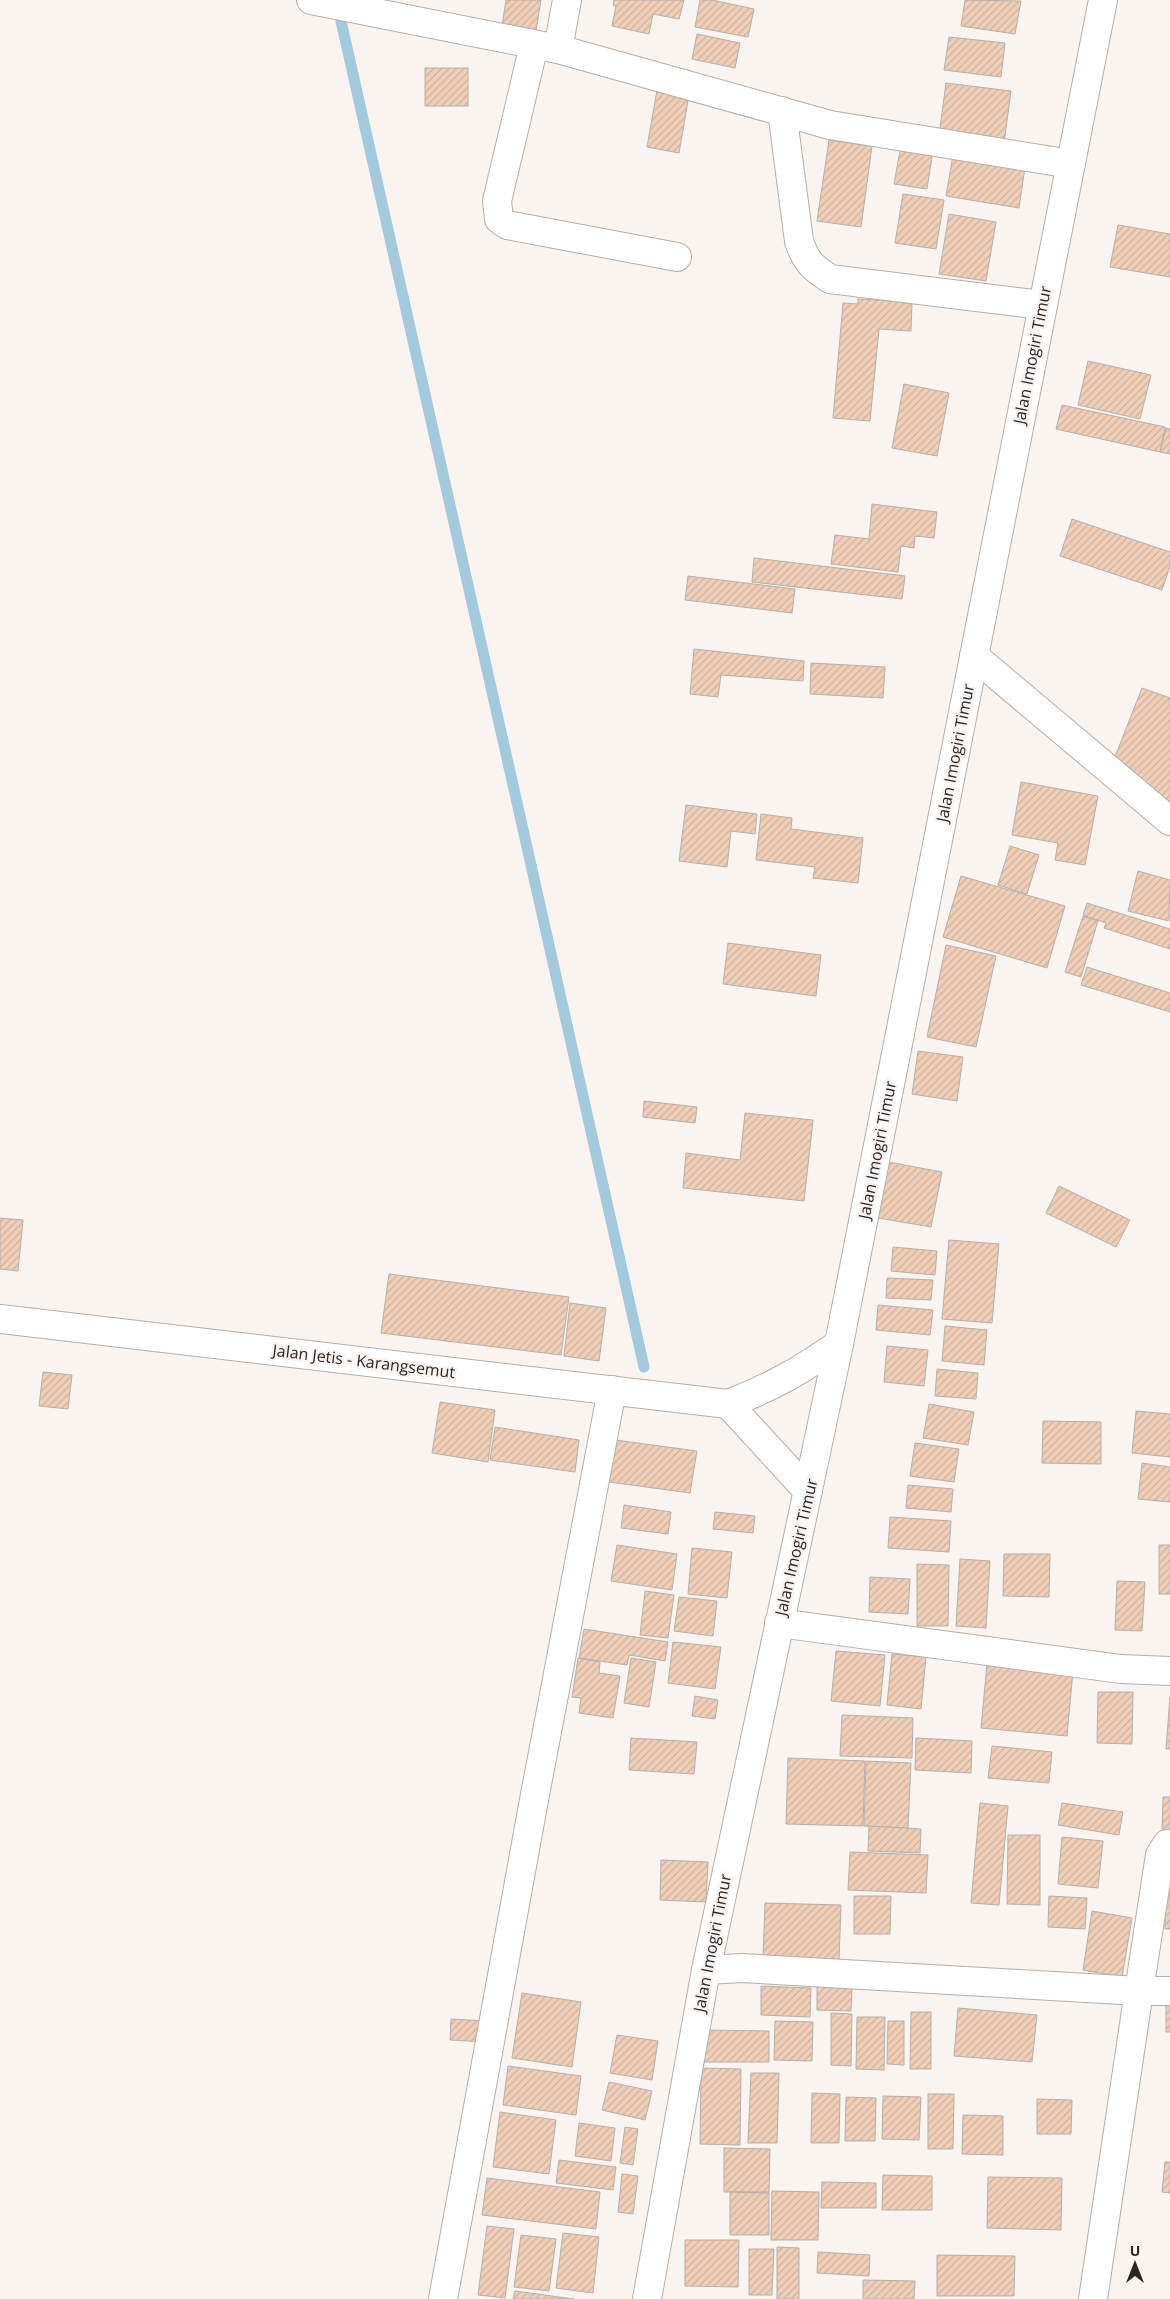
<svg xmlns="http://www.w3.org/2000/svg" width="1170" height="2299" font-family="'Open Sans',sans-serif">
	<defs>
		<pattern id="building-hatch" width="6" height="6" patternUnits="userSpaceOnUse" patternTransform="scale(1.25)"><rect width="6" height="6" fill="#f0ceb7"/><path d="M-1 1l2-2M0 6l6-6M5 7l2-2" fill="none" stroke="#ceb19d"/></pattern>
	</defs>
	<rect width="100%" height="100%" fill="#faf4f0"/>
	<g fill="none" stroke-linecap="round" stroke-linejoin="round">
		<path stroke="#a3cadc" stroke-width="11" d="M339,12L644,1367"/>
	</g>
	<g fill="url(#building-hatch)" stroke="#b5afac">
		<path d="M506,0H541L536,31L502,26Z"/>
		<path d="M614,0H684L679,19L653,14L649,34L612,26L616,6L613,5Z"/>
		<path d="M700,0H712L754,9L748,37L695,27Z"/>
		<path d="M965,0L1021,1L1015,34L961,26Z"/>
		<path d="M697,34L740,43L735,68L692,59Z"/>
		<path d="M949,37L1005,43L1001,77L944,70Z"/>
		<rect x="425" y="68" width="43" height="38"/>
		<path d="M946,83L1011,91L1004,143L939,135Z"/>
		<path d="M657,90L689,95L679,153L647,147Z"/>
		<path d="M829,140L872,146L861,227L817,221Z"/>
		<path d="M901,145L933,150L927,189L894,184Z"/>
		<path d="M953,155L1025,167L1019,208L946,196Z"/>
		<path d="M903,194L944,200L936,249L895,243Z"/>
		<path d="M949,214L996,222L986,281L939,274Z"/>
		<path d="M1118,225L1170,234V277L1110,267Z"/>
		<path d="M858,299L912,302L911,331L879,329L870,421L833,418L843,303L858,304Z"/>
		<path d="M1088,361L1151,375L1140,419L1078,405Z"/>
		<path d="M904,384L949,393L937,456L892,448Z"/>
		<path d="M1062,405L1165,427L1160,452L1056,429Z"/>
		<path d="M1166,428L1170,429V454L1160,452Z"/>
		<path d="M872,504L937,512L934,538L915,536L914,548L901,546L898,572L831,564L835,535L869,539Z"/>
		<path d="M1072,519L1170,552V566L1162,590L1060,556Z"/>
		<path d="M754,558L905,576L902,599L752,582Z"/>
		<path d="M688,576L795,589L792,613L685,600Z"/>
		<path d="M694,649L804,661L803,681L721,675L718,697L690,694Z"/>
		<path d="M811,663L885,667L883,698L810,694Z"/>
		<path d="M1142,688L1170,698V809L1111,767Z"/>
		<path d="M1021,782L1098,796L1085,865L1055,860L1058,843L1012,835Z"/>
		<path d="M686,805L757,814L755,834L731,831L727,867L679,861Z"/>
		<path d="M761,814L792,818L791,829L863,838L858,883L813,878L815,867L756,860Z"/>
		<path d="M1010,846L1039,855L1027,894L998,885Z"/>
		<path d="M1138,871L1170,880L1169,921L1128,911Z"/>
		<path d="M961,876L1065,906L1047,968L943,937Z"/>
		<path d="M1087,903L1170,929V949L1104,928L1106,923L1083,915Z"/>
		<path d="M1083,916L1098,921L1081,977L1065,972Z"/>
		<path d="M728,943L821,955L816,996L723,984Z"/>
		<path d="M946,945L996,956L976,1047L927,1037Z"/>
		<path d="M1087,967L1170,993V1012L1081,985Z"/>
		<path d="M918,1051L963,1057L957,1101L912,1094Z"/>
		<path d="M644,1101L697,1107L695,1123L643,1117Z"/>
		<path d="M745,1113L813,1120L804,1201L683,1188L686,1153L740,1160Z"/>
		<path d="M888,1162L942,1172L931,1227L878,1218Z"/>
		<path d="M1059,1186L1130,1220L1116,1247L1046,1213Z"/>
		<path d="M0,1218L23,1220L18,1271L0,1269Z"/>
		<path d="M949,1240L999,1244L992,1323L942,1319Z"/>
		<path d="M893,1247L937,1251L935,1275L891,1271Z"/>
		<path d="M389,1274L569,1297L561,1355L381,1333Z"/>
		<path d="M887,1278L933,1280L931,1300L886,1298Z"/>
		<path d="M570,1303L606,1308L599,1361L564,1356Z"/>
		<path d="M878,1305L933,1310L930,1335L876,1330Z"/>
		<path d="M945,1326L987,1330L984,1365L942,1361Z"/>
		<path d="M887,1346L928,1350L924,1386L884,1382Z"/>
		<path d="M937,1369L978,1373L976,1399L935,1396Z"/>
		<path d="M43,1372L72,1375L68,1409L39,1406Z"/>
		<path d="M440,1402L495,1410L488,1462L432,1453Z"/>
		<path d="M929,1404L974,1412L968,1445L923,1438Z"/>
		<path d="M1136,1411L1170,1414V1457L1132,1453Z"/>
		<path d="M1043,1421L1101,1422V1464L1042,1463Z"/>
		<path d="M495,1427L579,1440L575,1472L490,1460Z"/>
		<path d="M608,1439L697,1451L690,1493L602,1481Z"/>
		<path d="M915,1443L959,1449L954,1482L910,1476Z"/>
		<path d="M1142,1463L1170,1467V1502L1138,1499Z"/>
		<path d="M908,1485L953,1489L951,1512L906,1508Z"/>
		<path d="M624,1505L671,1512L668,1534L621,1528Z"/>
		<path d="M715,1512L755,1516L753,1533L713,1529Z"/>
		<path d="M890,1517L951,1521L949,1552L888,1548Z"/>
		<path d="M617,1545L677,1554L672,1590L611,1581Z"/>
		<rect x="1159" y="1545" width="11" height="49"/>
		<path d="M692,1548L732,1552L727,1598L688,1594Z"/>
		<path d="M1004,1554H1050L1049,1597L1003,1596Z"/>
		<path d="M960,1559L990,1561L986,1628L956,1626Z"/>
		<path d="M917,1564L949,1565L948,1626H917Z"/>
		<path d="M870,1577L910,1579L908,1614L869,1612Z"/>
		<path d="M1117,1581L1145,1582L1142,1631L1115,1630Z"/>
		<path d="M645,1591L674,1595L668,1638L640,1635Z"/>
		<path d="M679,1597L717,1601L713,1636L674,1631Z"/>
		<path d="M584,1629L668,1642L665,1661L629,1655L627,1665L579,1658Z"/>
		<path d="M673,1642L721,1647L715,1689L668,1683Z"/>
		<path d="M836,1651L885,1655L880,1706L831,1701Z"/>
		<path d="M892,1654L926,1657L921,1709L887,1705Z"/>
		<path d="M578,1658L600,1662L599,1673L620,1676L613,1718L579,1713L581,1698L572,1697Z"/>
		<path d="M631,1658L656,1662L649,1707L624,1703Z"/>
		<path d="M987,1664L1073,1671L1067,1736L981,1728Z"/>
		<path d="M1098,1692H1133L1132,1744L1097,1743Z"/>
		<path d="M695,1696L718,1700L715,1719L692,1716Z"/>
		<path d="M1170,1697V1749H1166Z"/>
		<path d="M842,1715L913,1718L912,1758L840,1756Z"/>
		<path d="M631,1738L697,1742L694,1774L629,1770Z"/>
		<path d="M916,1738L972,1741L971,1773L915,1770Z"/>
		<path d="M992,1746L1052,1752L1049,1783L988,1778Z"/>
		<path d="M788,1758L865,1761L863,1826L786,1824Z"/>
		<path d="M866,1761L911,1763L908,1828L864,1826Z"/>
		<path d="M1163,1797H1170V1832H1162Z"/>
		<path d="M980,1803L1008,1806L999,1905L971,1903Z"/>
		<path d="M1062,1803L1123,1812L1119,1835L1058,1825Z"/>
		<path d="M869,1826L921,1829L920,1853L868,1851Z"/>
		<path d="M1008,1835H1040V1905L1007,1904Z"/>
		<path d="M1062,1837L1103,1841L1098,1888L1058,1884Z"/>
		<path d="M850,1852L928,1855L926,1893L848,1890Z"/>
		<path d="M661,1860L708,1862L706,1902L660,1900Z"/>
		<path d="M1166,1875H1170V1929H1165Z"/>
		<path d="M854,1896H891L890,1934H854Z"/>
		<path d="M1049,1896L1087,1898L1085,1929L1048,1927Z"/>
		<path d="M765,1903L841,1905L839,1961L763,1958Z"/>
		<path d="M1092,1911L1132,1918L1122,1977L1083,1970Z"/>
		<path d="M761,1986L811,1988L810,2017L761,2015Z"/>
		<path d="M817,1986L852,1987L851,2011L817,2010Z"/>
		<path d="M522,1993L581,2002L572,2067L512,2058Z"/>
		<rect x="1166" y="2005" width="4" height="27"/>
		<path d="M958,2008L1037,2015L1032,2062L954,2056Z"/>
		<path d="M911,2012H931V2069H910Z"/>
		<path d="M831,2013L852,2014L851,2066L831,2065Z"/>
		<path d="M857,2017H885L884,2070L856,2069Z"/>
		<path d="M451,2019L488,2021L486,2042L450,2040Z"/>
		<path d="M775,2021L813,2022L812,2061L774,2060Z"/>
		<path d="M888,2021H904V2065L887,2064Z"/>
		<path d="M704,2030L769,2031V2062H704Z"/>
		<path d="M617,2035L658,2041L652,2080L610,2073Z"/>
		<path d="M508,2066L581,2076L576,2115L503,2105Z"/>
		<path d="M701,2068L741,2069L740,2145L700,2144Z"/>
		<path d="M751,2073H779L777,2143H748Z"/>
		<path d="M609,2082L652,2091L645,2120L602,2110Z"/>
		<path d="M812,2093L840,2094L839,2143H811Z"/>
		<path d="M928,2094H954L953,2149H928Z"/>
		<path d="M883,2096L921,2097L919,2140L882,2139Z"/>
		<path d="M846,2097L876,2098L875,2141H845Z"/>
		<path d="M1037,2099L1072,2100L1071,2134H1037Z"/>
		<path d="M500,2112L556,2120L549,2174L493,2167Z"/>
		<path d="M963,2115L1003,2116V2155L962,2154Z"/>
		<path d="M579,2123L615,2128L611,2161L575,2156Z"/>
		<path d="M625,2127L638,2129L633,2165L620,2163Z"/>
		<path d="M724,2148L770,2149L769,2192H724Z"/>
		<path d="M559,2160L616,2167L613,2190L556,2183Z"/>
		<path d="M1165,2162H1170V2193L1162,2192Z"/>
		<path d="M622,2174L638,2176L633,2214L618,2212Z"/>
		<path d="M883,2175L932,2176V2210H882Z"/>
		<path d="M988,2177L1062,2178L1061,2230L987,2228Z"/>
		<path d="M487,2178L600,2192L596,2229L482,2215Z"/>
		<path d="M822,2182L876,2183V2208H821Z"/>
		<path d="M772,2191L819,2192L818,2240H771Z"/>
		<path d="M730,2192L769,2193V2235H730Z"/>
		<path d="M487,2226L514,2229L505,2298L478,2295Z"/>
		<path d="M563,2233L599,2237L593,2293L556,2288Z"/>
		<path d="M521,2235L556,2239L549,2291L514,2287Z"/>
		<path d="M685,2240H739L738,2287L685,2286Z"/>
		<path d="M777,2247L799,2248V2299H777Z"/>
		<path d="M749,2249H774L772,2295H749Z"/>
		<path d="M818,2252L870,2255L869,2276L817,2273Z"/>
		<path d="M937,2255L1015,2256L1014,2296H937Z"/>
		<path d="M863,2280L915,2281L914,2299H863Z"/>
		<path d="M515,2291L574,2299H513Z"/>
	</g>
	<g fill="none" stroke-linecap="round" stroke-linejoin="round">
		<defs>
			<g id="minor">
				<path d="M311,0L558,49L830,125L1071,164"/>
				<path d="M534,45L497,201L499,219L507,225L677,257"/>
				<path d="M558,49L567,0"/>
				<path d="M782,111L799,241C806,262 812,267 830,279L1042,305"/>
				<path d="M974,656L1170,821"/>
				<path d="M779,1623L1121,1669L1170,1671"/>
				<path d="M706,1970L742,1968L1139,1991L1160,1855L1167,1844H1170"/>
				<path d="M443,2299L534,1800L612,1390"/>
				<path d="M1093,2299L1139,1991H1170"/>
			</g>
			<g id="major">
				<path d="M0,1319L728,1404C770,1388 802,1370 839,1344"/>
				<path d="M728,1404L808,1491"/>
				<path d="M647,2299L706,1970L839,1344L1103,0"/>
			</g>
		</defs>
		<use href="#minor" stroke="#b3aeaa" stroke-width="30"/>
		<use href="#major" stroke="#b3aeaa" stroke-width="30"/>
		<use href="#minor" stroke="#fff" stroke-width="28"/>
		<use href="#major" stroke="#fff" stroke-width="28"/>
	</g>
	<g text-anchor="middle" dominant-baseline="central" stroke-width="5" stroke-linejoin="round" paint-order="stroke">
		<g font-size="16" fill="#292625" stroke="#faf4f0">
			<text transform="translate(1032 355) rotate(-79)">Jalan Imogiri Timur</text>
			<text transform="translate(955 753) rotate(-79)">Jalan Imogiri Timur</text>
			<text transform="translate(877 1150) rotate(-79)">Jalan Imogiri Timur</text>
			<text transform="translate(364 1361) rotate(7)">Jalan Jetis - Karangsemut</text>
			<text transform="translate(796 1547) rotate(-77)">Jalan Imogiri Timur</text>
			<text transform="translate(712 1943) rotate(-79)">Jalan Imogiri Timur</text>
		</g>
	</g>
	<g transform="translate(1135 2264)" stroke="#faf4f0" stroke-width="4" paint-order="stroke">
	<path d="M0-4L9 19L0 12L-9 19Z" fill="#292625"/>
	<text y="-8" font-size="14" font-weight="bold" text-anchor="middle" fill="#292625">U</text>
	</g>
</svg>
